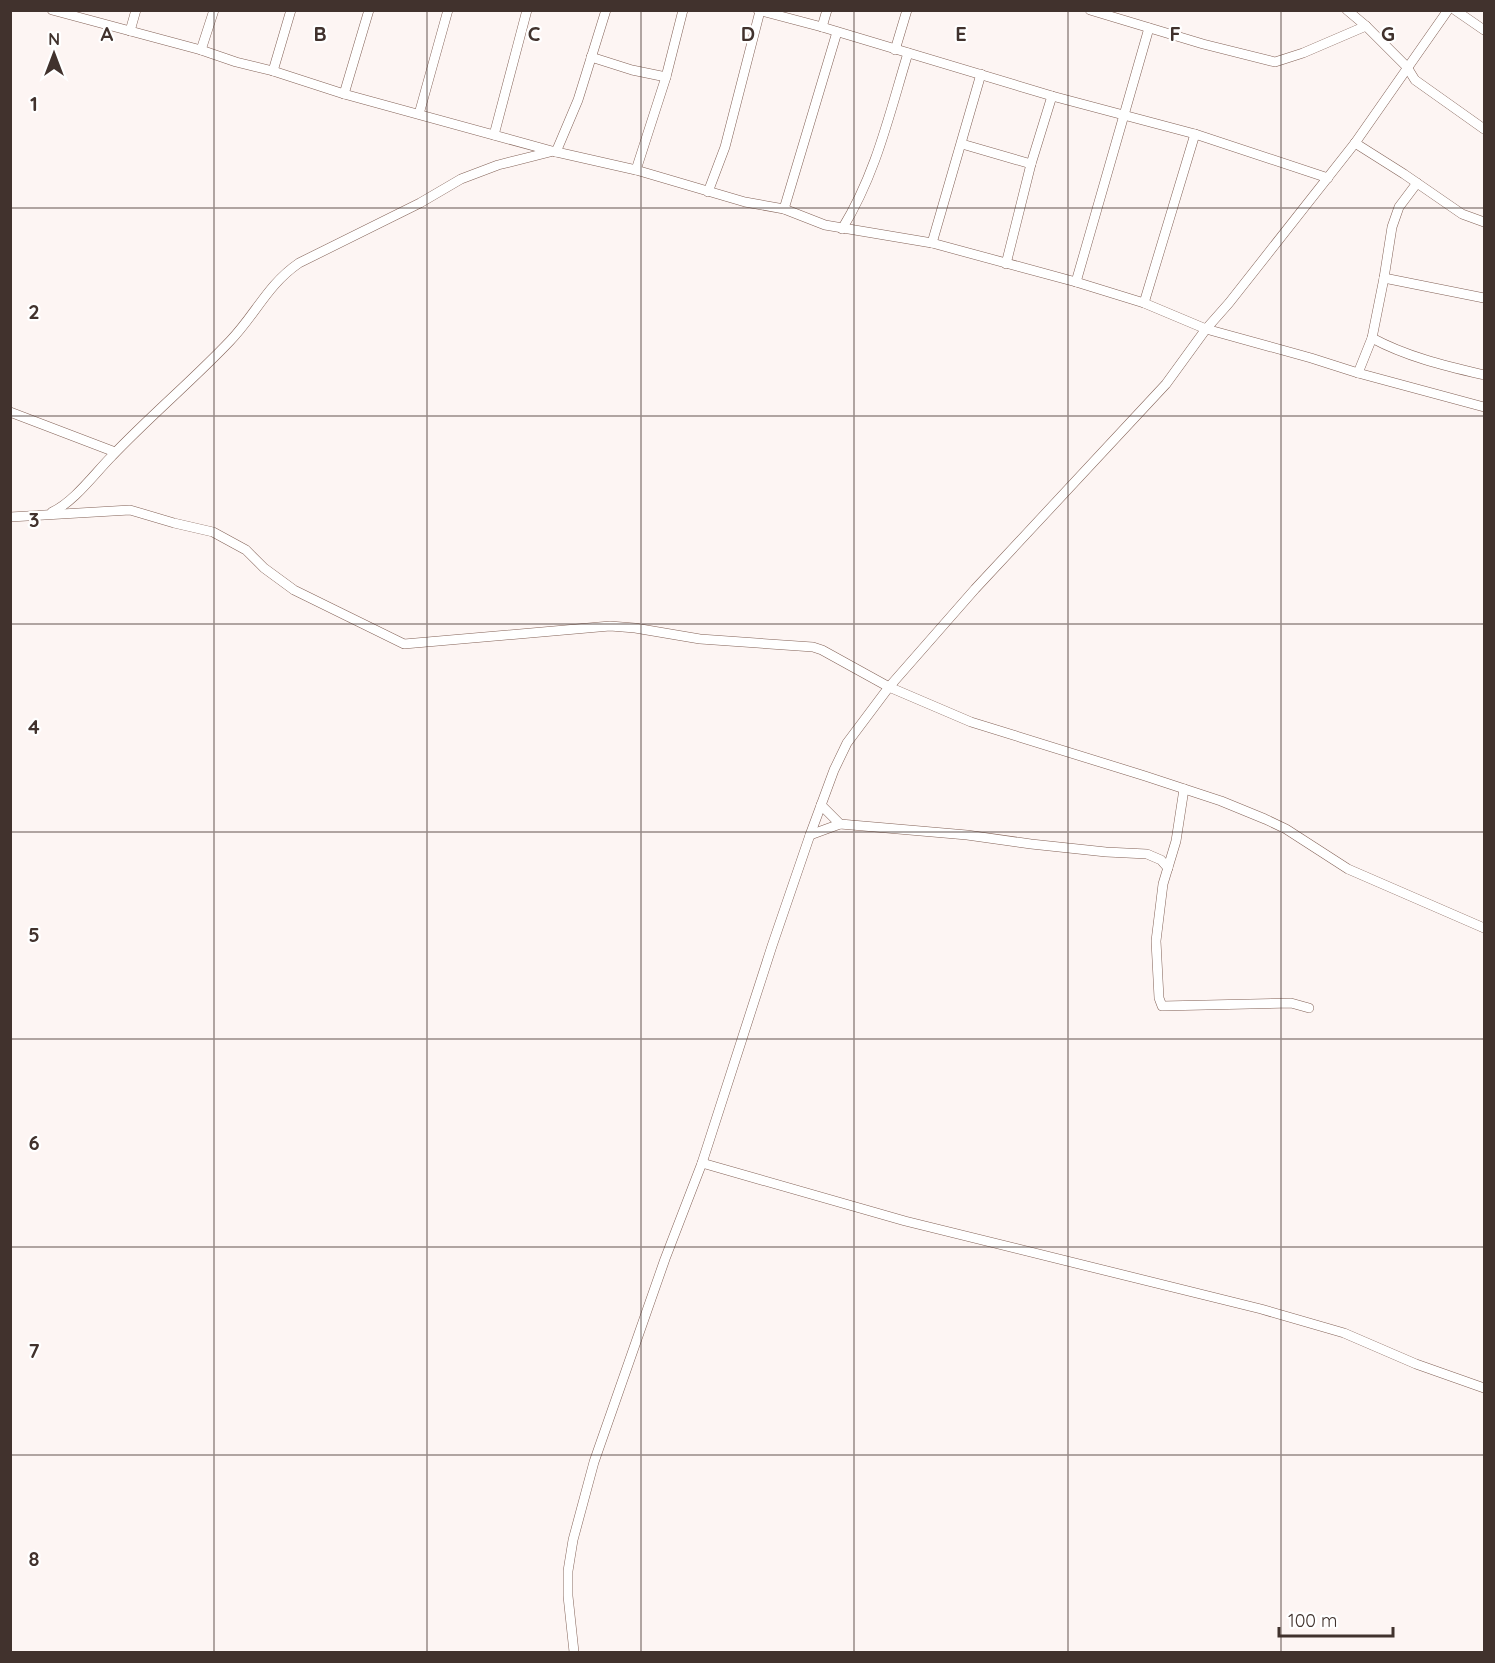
<svg xmlns="http://www.w3.org/2000/svg" width="1495" height="1663" font-family="Quicksand,sans-serif">
	<rect width="100%" height="100%" fill="#fdf5f3"/>
	<g fill="none" stroke-linecap="round" stroke-linejoin="round">
		<defs>
			<g id="minor">
				<path d="M52,10L201,50L236,62L273,71L344,94L552,151L636,170L745,202L784,209L825,225L932,243L1076,282L1144,303L1206,329L1311,358L1358,373L1484,407"/>
				<path d="M758,10L822,27L1052,96L1195,134L1328,178"/>
				<path d="M1090,10L1203,44L1275,62L1303,53L1366,26"/>
				<path d="M1347,10L1366,26L1407,67L1415,80L1484,129"/>
				<path d="M1455,10L1484,30"/>
				<path d="M822,27L827,10"/>
				<path d="M130,31L136,10"/>
				<path d="M201,50L214,10"/>
				<path d="M895,50L907,10"/>
				<path d="M591,57L632,70L666,77"/>
				<path d="M273,71L291,10"/>
				<path d="M344,94L369,10"/>
				<path d="M419,114L448,10"/>
				<path d="M494,135L527,10"/>
				<path d="M1355,143L1404,174L1462,214L1484,222"/>
				<path d="M962,144L1031,164"/>
				<path d="M556,152L578,100L606,10"/>
				<path d="M636,170L666,77L683,10"/>
				<path d="M708,192L725,147L760,11"/>
				<path d="M784,209L837,32"/>
				<path d="M842,229C876,174 889,115 908,53"/>
				<path d="M932,243L981,74"/>
				<path d="M1006,264L1031,164L1052,96"/>
				<path d="M1384,278L1484,298"/>
				<path d="M1076,282L1149,28"/>
				<path d="M1144,303L1195,134"/>
				<path d="M1372,338C1407,357 1446,366 1484,375"/>
				<path d="M1358,373L1372,338L1384,278L1392,227L1399,207L1417,183"/>
				<path d="M10,412L115,452"/>
				<path d="M52,512C74,502 95,473 112,456C150,416 192,381 230,341C256,314 267,285 299,263L420,203L461,179L498,165L550,152"/>
				<path d="M10,517L130,510L174,523L213,532L246,550L264,568L294,590L404,644L610,626L635,628L700,639L813,647L822,650L889,687L971,722L1145,776L1221,801L1265,819L1286,829L1348,869L1484,928"/>
				<path d="M1184,789L1176,841L1163,884L1156,941L1159,998L1162,1006L1291,1003L1309,1008"/>
				<path d="M821,805L840,824L967,835L1031,844L1106,852L1147,854L1161,860L1168,868"/>
				<path d="M810,835L840,824"/>
				<path d="M702,1163L905,1221L1261,1309L1344,1333L1416,1364L1484,1388"/>
				<path d="M574,1652L568,1596V1571L573,1540L594,1462L665,1259L702,1163L772,946L810,835L834,770L847,743L889,687L975,589L1166,384L1206,329L1229,303L1355,143L1448,10"/>
			</g>
		</defs>
		<use href="#minor" stroke="#836257" stroke-width="10"/>
		<use href="#minor" stroke="#fff" stroke-width="9"/>
	</g>
	<path fill="none" stroke="#41322d" stroke-width="1.5" stroke-opacity="0.55" d="M214,10V1652M427,10V1652M641,10V1652M854,10V1652M1068,10V1652M1281,10V1652M10,208H1484M10,416H1484M10,624H1484M10,832H1484M10,1039H1484M10,1247H1484M10,1455H1484"/>
	<g font-size="20" text-anchor="middle" font-weight="bold" fill="#41322d" stroke="#fff" stroke-width="4.5" stroke-linejoin="round" paint-order="stroke">
		<text x="107" y="41">A</text>
		<text x="320" y="41">B</text>
		<text x="534" y="41">C</text>
		<text x="748" y="41">D</text>
		<text x="961" y="41">E</text>
		<text x="1175" y="41">F</text>
		<text x="1388" y="41">G</text>
		<text x="34" y="111">1</text>
		<text x="34" y="319">2</text>
		<text x="34" y="527">3</text>
		<text x="34" y="734">4</text>
		<text x="34" y="942">5</text>
		<text x="34" y="1150">6</text>
		<text x="34" y="1358">7</text>
		<text x="34" y="1566">8</text>
	</g>
	<rect width="1495" height="1663" fill="none" stroke="#41322d" stroke-width="24"/>
	<g transform="translate(54 54)" stroke="#ffffff" stroke-width="4.5" paint-order="stroke">
	<path d="M0-4.5L10 22L0 15L-10 22Z" fill="#41322d"/>
	<text y="-9" font-size="16" font-weight="bold" text-anchor="middle" fill="#41322d">N</text>
	</g>
	<path d="M1279 1627v9h114v-9" fill="none" stroke="#41322d" stroke-width="3"/>
	<text x="1288" y="1627" font-size="18" fill="#41322d" stroke="#ffffff" stroke-width="4.5" paint-order="stroke">100 m</text>
</svg>
